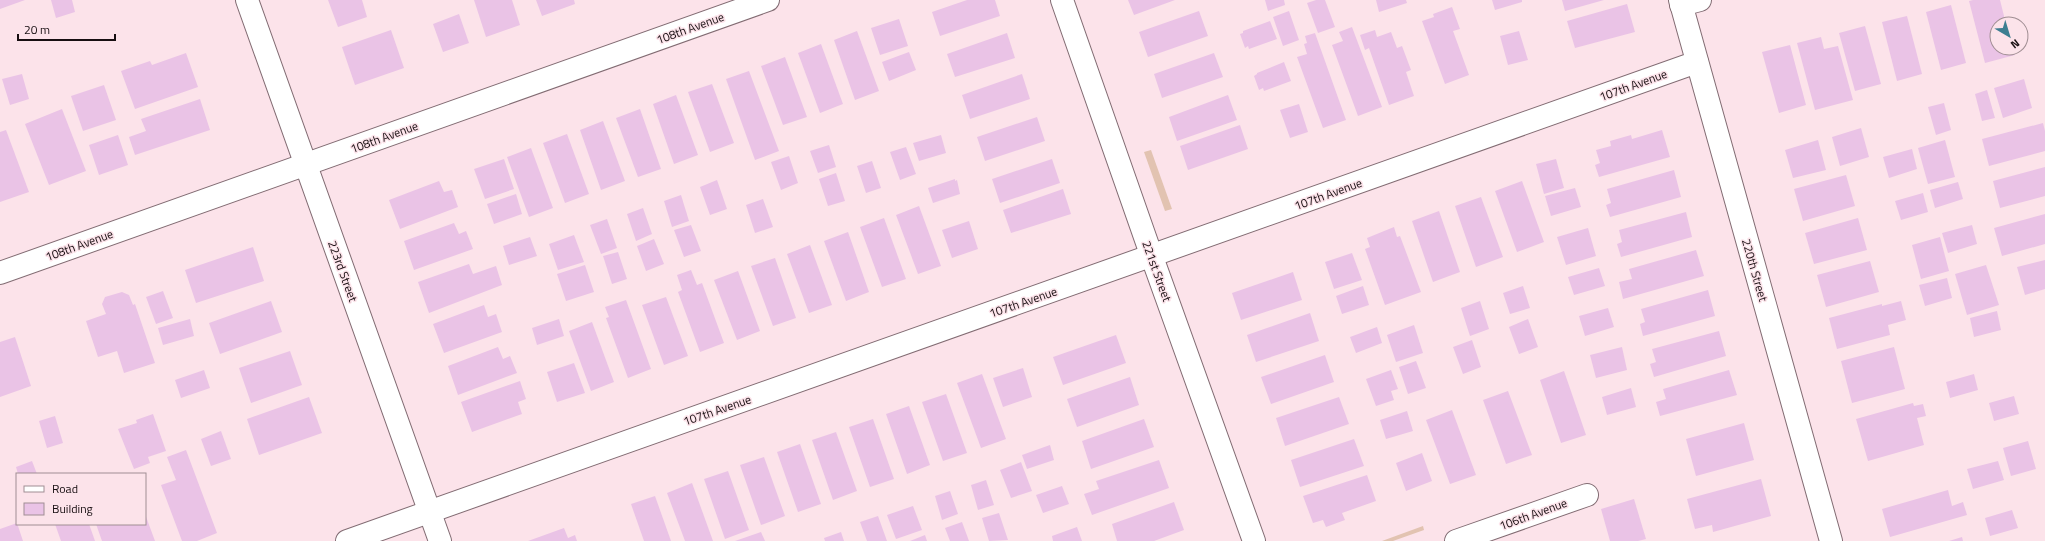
<svg xmlns="http://www.w3.org/2000/svg" width="2045" height="541" font-family="'Titillium Web',sans-serif">
	<rect width="100%" height="100%" fill="#fce3ea"/>
	<g fill="#e2c3b1">
		<path d="M1151,150L1172,209L1165,211L1144,152Z"/>
		<path d="M1423,526L1424,530L1393,541H1382Z"/>
	</g>
	<g fill="#eac3e6">
		<path d="M0,0H25L0,9Z"/>
		<path d="M51,0H72L75,12L56,18Z"/>
		<path d="M328,0H362L367,17L338,27Z"/>
		<path d="M474,0H512L520,25L486,37Z"/>
		<path d="M536,0H574L575,4L542,16Z"/>
		<path d="M967,0H995L1000,16L940,36L932,12Z"/>
		<path d="M1128,0H1175L1134,15Z"/>
		<path d="M1265,0H1284L1285,5L1268,11Z"/>
		<path d="M1316,0H1325L1335,27L1318,33L1307,3Z"/>
		<path d="M1376,0H1406L1407,3L1379,12Z"/>
		<path d="M1492,0H1522V2L1495,10Z"/>
		<path d="M1562,0H1604L1565,11Z"/>
		<path d="M1973,0H2000L2006,24H1997V48H2013L2015,55L1985,63L1969,1Z"/>
		<path d="M1627,4L1635,32L1575,48L1567,21Z"/>
		<path d="M1951,5L1966,63L1941,70L1926,12Z"/>
		<path d="M1452,7L1460,29L1453,31L1469,75L1445,84L1422,21L1434,17L1433,14Z"/>
		<path d="M1199,11L1208,36L1148,57L1139,32Z"/>
		<path d="M1289,11L1299,40L1283,46L1273,17Z"/>
		<path d="M459,14L469,43L443,52L433,24Z"/>
		<path d="M1907,16L1922,74L1897,81L1882,22Z"/>
		<path d="M899,19L908,46L880,55L871,28Z"/>
		<path d="M1270,21L1277,39L1249,49L1248,46L1245,48L1240,34L1243,33V31Z"/>
		<path d="M1865,26L1881,84L1855,91L1839,33Z"/>
		<path d="M1352,27L1382,107L1358,116L1332,45L1343,41L1339,32Z"/>
		<path d="M391,30L404,68L355,85L342,47Z"/>
		<path d="M1375,30L1377,37L1391,32L1397,48L1402,46L1411,70L1406,72L1414,96L1389,105L1369,48L1365,50L1360,35Z"/>
		<path d="M857,31L879,91L855,100L834,40Z"/>
		<path d="M1519,31L1528,60L1508,65L1500,36Z"/>
		<path d="M1007,33L1015,58L955,77L947,54Z"/>
		<path d="M1315,33L1346,120L1323,128L1297,57L1307,54L1304,44L1307,43L1305,36Z"/>
		<path d="M1821,37L1824,49L1838,46L1853,100L1815,110L1797,43Z"/>
		<path d="M821,44L843,104L820,113L798,53Z"/>
		<path d="M1790,45L1806,105L1779,113L1762,52Z"/>
		<path d="M909,52L916,70L889,81L882,62Z"/>
		<path d="M186,53L198,87L135,109L121,71L150,61L152,65Z"/>
		<path d="M1214,53L1223,77L1162,98L1154,74Z"/>
		<path d="M785,57L807,117L783,125L761,66Z"/>
		<path d="M1284,62L1291,81L1264,91L1263,88L1259,90L1254,76L1257,74V73Z"/>
		<path d="M749,71L779,151L755,160L726,79Z"/>
		<path d="M22,74L29,99L10,105L2,79Z"/>
		<path d="M1022,74L1030,99L970,119L962,95Z"/>
		<path d="M2024,79L2032,108L2003,118L1994,88Z"/>
		<path d="M712,84L734,143L710,152L688,92Z"/>
		<path d="M104,85L116,120L83,131L71,96Z"/>
		<path d="M1987,90L1995,118L1982,121L1975,94Z"/>
		<path d="M676,95L698,155L674,164L653,104Z"/>
		<path d="M1228,95L1237,120L1177,141L1169,117Z"/>
		<path d="M200,99L210,130L135,155L129,137L146,131L141,119Z"/>
		<path d="M1944,103L1951,130L1936,135L1928,107Z"/>
		<path d="M1299,104L1308,132L1290,138L1280,110Z"/>
		<path d="M62,109L86,171L49,185L25,124Z"/>
		<path d="M640,109L661,169L638,177L616,118Z"/>
		<path d="M1037,117L1045,141L985,161L977,137Z"/>
		<path d="M603,121L625,181L601,190L580,130Z"/>
		<path d="M2043,123L2045,131V151L1989,166L1982,139Z"/>
		<path d="M1240,125L1248,149L1188,170L1180,146Z"/>
		<path d="M1861,128L1869,157L1840,166L1832,137Z"/>
		<path d="M6,130L29,192L0,202V132Z"/>
		<path d="M1662,130L1670,157L1599,177L1595,165L1600,163L1596,150L1611,146L1610,141L1631,135L1632,139Z"/>
		<path d="M567,134L589,194L565,203L543,143Z"/>
		<path d="M118,135L128,165L99,175L89,145Z"/>
		<path d="M941,135L946,153L919,161L913,143Z"/>
		<path d="M1818,140L1826,170L1793,178L1785,150Z"/>
		<path d="M1945,140L1955,177L1928,184L1918,148Z"/>
		<path d="M829,145L836,167L818,173L810,151Z"/>
		<path d="M906,147L916,174L900,180L890,152Z"/>
		<path d="M531,148L553,208L529,217L507,157Z"/>
		<path d="M1912,149L1917,169L1889,178L1883,157Z"/>
		<path d="M789,156L798,183L781,190L771,162Z"/>
		<path d="M504,159L514,189L485,199L474,169Z"/>
		<path d="M1052,159L1060,183L1000,203L992,179Z"/>
		<path d="M1556,159L1564,188L1544,194L1536,164Z"/>
		<path d="M872,161L881,188L866,193L857,166Z"/>
		<path d="M2045,167V196L2000,208L1993,181Z"/>
		<path d="M1674,170L1681,197L1610,217L1606,205L1611,203L1607,189Z"/>
		<path d="M836,173L845,201L828,206L819,179Z"/>
		<path d="M1846,175L1855,206L1803,221L1794,189Z"/>
		<path d="M955,179V181L957,180L960,194L933,203L928,188Z"/>
		<path d="M717,180L727,209L710,215L700,187Z"/>
		<path d="M439,181L444,192L452,190L458,207L400,229L389,200Z"/>
		<path d="M1522,181L1544,242L1517,252L1495,191Z"/>
		<path d="M1958,182L1963,199L1935,208L1930,190Z"/>
		<path d="M1575,188L1581,207L1551,216L1545,196Z"/>
		<path d="M1063,189L1071,214L1011,233L1003,210Z"/>
		<path d="M1923,193L1928,212L1901,220L1895,201Z"/>
		<path d="M516,194L522,214L494,224L487,204Z"/>
		<path d="M681,195L689,221L672,227L664,201Z"/>
		<path d="M1481,197L1503,257L1476,267L1455,206Z"/>
		<path d="M763,199L773,227L755,233L746,205Z"/>
		<path d="M919,206L941,266L918,274L896,215Z"/>
		<path d="M643,208L652,234L636,241L627,214Z"/>
		<path d="M1439,211L1460,272L1433,282L1412,221Z"/>
		<path d="M1686,212L1692,237L1621,257L1617,244L1622,242L1619,230Z"/>
		<path d="M2045,214V244L2002,256L1994,228Z"/>
		<path d="M884,218L906,279L882,287L860,227Z"/>
		<path d="M1858,218L1867,250L1814,264L1805,233Z"/>
		<path d="M607,219L617,248L601,254L590,225Z"/>
		<path d="M969,221L978,249L952,258L942,230Z"/>
		<path d="M454,223L459,234L466,231L473,249L414,270L404,241Z"/>
		<path d="M691,225L701,251L684,257L674,230Z"/>
		<path d="M1972,225L1977,244L1948,253L1942,233Z"/>
		<path d="M1394,227L1397,237L1400,236L1421,292L1385,305L1365,249L1370,247L1367,238Z"/>
		<path d="M1588,228L1596,256L1566,265L1557,237Z"/>
		<path d="M848,232L869,292L846,301L824,241Z"/>
		<path d="M574,235L584,262L558,270L549,244Z"/>
		<path d="M530,237L537,256L509,265L503,246Z"/>
		<path d="M1940,237L1949,271L1921,279L1912,245Z"/>
		<path d="M654,239L664,264L646,271L637,246Z"/>
		<path d="M810,245L832,305L809,313L787,254Z"/>
		<path d="M253,247L264,281L196,303L185,270Z"/>
		<path d="M1696,250L1704,276L1623,299L1619,282L1632,279L1629,269Z"/>
		<path d="M618,252L627,279L612,284L603,256Z"/>
		<path d="M1352,253L1362,280L1334,289L1325,262Z"/>
		<path d="M775,258L796,318L773,326L751,266Z"/>
		<path d="M2045,260V289L2025,295L2017,267Z"/>
		<path d="M1870,261L1879,292L1826,307L1817,275Z"/>
		<path d="M469,264L473,274L496,266L502,285L429,313L418,282Z"/>
		<path d="M585,265L594,292L566,301L557,274Z"/>
		<path d="M1986,265L1999,305L1967,315L1955,274Z"/>
		<path d="M1599,268L1605,286L1574,295L1568,277Z"/>
		<path d="M691,270L697,285L702,283L724,343L700,352L678,292L682,290L677,275Z"/>
		<path d="M738,271L760,331L737,340L714,280Z"/>
		<path d="M1293,272L1302,300L1241,320L1232,293Z"/>
		<path d="M1947,278L1952,298L1925,306L1919,285Z"/>
		<path d="M1363,286L1369,305L1342,314L1336,296Z"/>
		<path d="M1523,286L1530,308L1510,314L1503,293Z"/>
		<path d="M1708,290L1715,316L1643,336L1640,324L1645,322L1641,309Z"/>
		<path d="M163,291L173,318L156,324L146,297Z"/>
		<path d="M122,292L129,295L133,305L135,304L155,363L124,373L117,351L98,357L86,321L106,314L102,304L105,297Z"/>
		<path d="M666,297L688,356L664,365L642,305Z"/>
		<path d="M626,300L651,369L628,378L606,318L609,317L605,307Z"/>
		<path d="M271,301L282,332L220,354L209,323Z"/>
		<path d="M1480,301L1489,329L1470,336L1461,308Z"/>
		<path d="M1901,301L1906,320L1888,325L1890,335L1837,349L1829,318L1882,304V306Z"/>
		<path d="M484,305L488,317L496,314L502,332L444,353L433,324Z"/>
		<path d="M1608,308L1614,327L1585,336L1579,316Z"/>
		<path d="M1997,311L2001,330L1974,337L1970,318Z"/>
		<path d="M1310,313L1319,341L1256,362L1247,335Z"/>
		<path d="M190,319L194,336L163,345L158,328Z"/>
		<path d="M559,319L564,336L537,345L532,328Z"/>
		<path d="M1528,319L1538,347L1519,354L1509,327Z"/>
		<path d="M592,322L614,382L591,391L569,331Z"/>
		<path d="M1414,325L1423,353L1396,362L1387,335Z"/>
		<path d="M1377,327L1382,343L1356,353L1350,337Z"/>
		<path d="M1719,331L1726,356L1654,377L1650,364L1656,362L1652,349Z"/>
		<path d="M1116,335L1126,363L1063,385L1053,357Z"/>
		<path d="M15,337L31,386L0,397V342Z"/>
		<path d="M1472,340L1481,367L1463,374L1453,347Z"/>
		<path d="M498,347L503,359L510,356L517,373L458,395L448,366Z"/>
		<path d="M1622,347L1627,370L1596,378L1590,355Z"/>
		<path d="M1894,347L1905,389L1852,403L1841,361Z"/>
		<path d="M290,351L302,385L251,403L239,368Z"/>
		<path d="M1325,355L1334,382L1271,404L1261,377Z"/>
		<path d="M1416,361L1426,388L1408,394L1399,367Z"/>
		<path d="M574,363L585,393L557,402L547,372Z"/>
		<path d="M1023,368L1032,397L1003,407L993,378Z"/>
		<path d="M204,370L210,388L181,398L175,380Z"/>
		<path d="M1391,370L1398,389L1391,391L1394,400L1376,406L1366,379Z"/>
		<path d="M1729,370L1737,395L1660,416L1656,402L1666,399L1663,389Z"/>
		<path d="M1564,371L1586,435L1561,443L1540,380Z"/>
		<path d="M982,374L1006,439L981,448L957,383Z"/>
		<path d="M1974,374L1978,390L1950,398L1946,382Z"/>
		<path d="M1130,377L1139,405L1077,427L1067,399Z"/>
		<path d="M520,381L526,399L518,402L522,414L472,432L461,402Z"/>
		<path d="M1631,388L1636,407L1607,415L1602,397Z"/>
		<path d="M1508,391L1532,455L1506,464L1483,400Z"/>
		<path d="M946,394L967,453L943,461L922,402Z"/>
		<path d="M2014,396L2019,414L1994,421L1989,403Z"/>
		<path d="M309,397L322,433L259,455L247,419Z"/>
		<path d="M1339,397L1349,424L1285,446L1276,418Z"/>
		<path d="M1913,403L1914,406L1923,404L1926,416L1917,418L1924,445L1868,461L1856,419Z"/>
		<path d="M909,406L930,465L907,474L886,414Z"/>
		<path d="M1452,410L1476,475L1450,484L1426,420Z"/>
		<path d="M1407,411L1413,431L1386,439L1380,420Z"/>
		<path d="M153,414L166,451L148,457L150,463L134,469L118,429L137,423L136,420Z"/>
		<path d="M55,416L63,443L47,448L39,421Z"/>
		<path d="M873,419L894,479L870,487L849,427Z"/>
		<path d="M1144,419L1154,447L1091,469L1082,441Z"/>
		<path d="M1744,423L1754,460L1696,476L1686,439Z"/>
		<path d="M221,431L231,459L211,466L201,439Z"/>
		<path d="M836,432L857,491L833,500L812,440Z"/>
		<path d="M1354,439L1364,466L1300,487L1291,460Z"/>
		<path d="M2028,441L2036,469L2011,476L2003,448Z"/>
		<path d="M800,444L821,504L798,512L777,452Z"/>
		<path d="M1050,445L1054,460L1027,469L1022,455Z"/>
		<path d="M186,450L217,533L197,541H182L161,485L176,480L167,457Z"/>
		<path d="M1422,453L1432,481L1406,491L1396,463Z"/>
		<path d="M764,457L785,516L761,525L740,465Z"/>
		<path d="M1159,460L1169,488L1092,515L1084,494L1099,489L1096,481Z"/>
		<path d="M32,461L37,474H18L16,467Z"/>
		<path d="M1998,461L2004,480L1973,489L1967,469Z"/>
		<path d="M1021,462L1032,491L1011,498L1000,470Z"/>
		<path d="M728,471L749,530L725,539L704,479Z"/>
		<path d="M1367,475L1376,501L1342,513L1345,520L1326,527L1323,520L1313,523L1303,496Z"/>
		<path d="M1761,479L1771,516L1713,532L1712,525L1695,529L1687,499Z"/>
		<path d="M986,480L994,505L978,510L971,485Z"/>
		<path d="M692,483L713,541H685L667,493Z"/>
		<path d="M1062,486L1069,504L1043,513L1036,495Z"/>
		<path d="M1948,490L1952,506L1963,502L1967,515L1890,537L1882,509Z"/>
		<path d="M950,491L958,514L942,520L935,496Z"/>
		<path d="M655,496L671,541H644L631,504Z"/>
		<path d="M1634,499L1646,539L1638,541H1610L1601,509Z"/>
		<path d="M1174,502L1184,530L1154,541H1117L1112,524Z"/>
		<path d="M913,506L922,530L896,539L887,515Z"/>
		<path d="M2012,510L2018,528L1990,536L1985,518Z"/>
		<path d="M999,513L1008,540L989,541L982,518Z"/>
		<path d="M145,514L155,541H102L96,524H145Z"/>
		<path d="M878,516L887,541H867L860,522Z"/>
		<path d="M962,522L969,541H950L945,528Z"/>
		<path d="M17,523L23,541H0V529Z"/>
		<path d="M55,524H89L95,541H61Z"/>
		<path d="M1077,527L1082,541H1053L1052,536Z"/>
		<path d="M564,528L568,538L575,535L577,541H528Z"/>
		<path d="M761,532L765,541H735Z"/>
		<path d="M841,532L844,541H825L824,538Z"/>
		<path d="M925,535L927,541H910Z"/>
		<path d="M1962,537L1963,541H1949Z"/>
	</g>
	<g fill="none" stroke-linecap="round" stroke-linejoin="round">
		<defs>
			<g id="minor">
				<path d="M247,0L440,541"/>
				<path d="M1062,0L1152,257L1254,541"/>
				<path d="M1680,0L1831,541"/>
				<path d="M1681,5L1700,0"/>
				<path d="M0,273L768,0"/>
				<path d="M347,541L1697,62"/>
				<path d="M1456,541L1587,495"/>
			</g>
		</defs>
		<use href="#minor" stroke="#826c73" stroke-width="24"/>
		<use href="#minor" stroke="#fff" stroke-width="22"/>
	</g>
	<g text-anchor="middle" dominant-baseline="central" stroke-width="3" stroke-linejoin="round" paint-order="stroke">
		<g font-size="12" fill="#170e11" stroke="#fce3ea">
			<text transform="translate(690 28) rotate(-20)">108th Avenue</text>
			<text transform="translate(1633 85) rotate(-20)">107th Avenue</text>
			<text transform="translate(384 137) rotate(-20)">108th Avenue</text>
			<text transform="translate(1328 194) rotate(-20)">107th Avenue</text>
			<text transform="translate(79 245) rotate(-20)">108th Avenue</text>
			<text transform="translate(1755 270) rotate(74)">220th Street</text>
			<text transform="translate(343 271) rotate(70)">223rd Street</text>
			<text transform="translate(1157 271) rotate(70)">221st Street</text>
			<text transform="translate(1023 302) rotate(-19)">107th Avenue</text>
			<text transform="translate(717 410) rotate(-19)">107th Avenue</text>
			<text transform="translate(1533 514) rotate(-20)">106th Avenue</text>
		</g>
	</g>
	<rect x="16" y="473" width="130" height="52" fill="#fce3ea" stroke="#a08e93"/>
	<rect x="24" y="486" width="20" height="6" fill="#ffffff" stroke="#a08e93"/>
	<text x="52" y="493" font-size="12" fill="#170e11">Road</text>
	<rect x="24" y="503" width="20" height="12" fill="#eac3e6" stroke="#a08e93"/>
	<text x="52" y="513" font-size="12" fill="#170e11">Building</text>
	<g transform="translate(2009 36) rotate(142)"><circle r="19" fill="#fce3ea" stroke="#a08e93"/>
	<path d="M0-3L7 15L0 10L-7 15Z" fill="#3d7e91"/>
	<text y="-6" font-size="11" font-weight="bold" text-anchor="middle" fill="#170e11">N</text>
	</g>
	<path d="M18 34v6h97v-6" fill="none" stroke="#170e11" stroke-width="2"/>
	<text x="24" y="34" font-size="12" fill="#170e11" stroke="#fce3ea" stroke-width="3" paint-order="stroke">20 m</text>
</svg>
